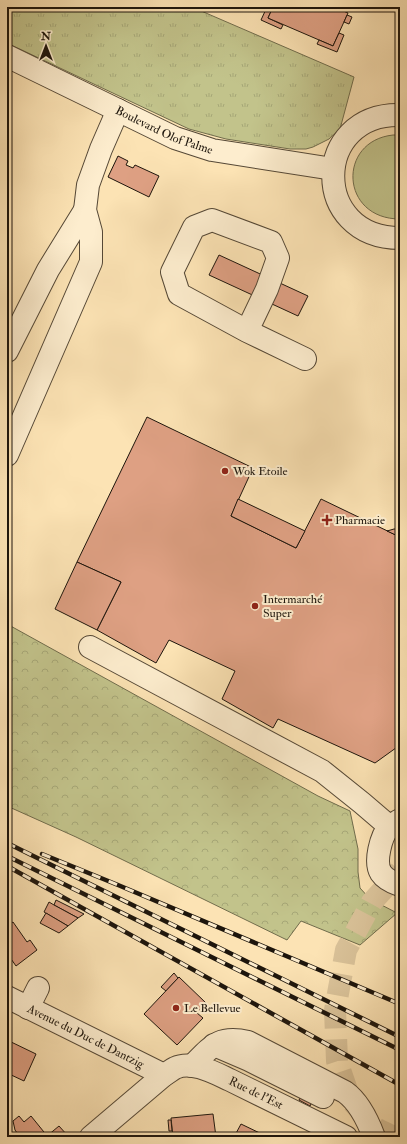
<svg xmlns="http://www.w3.org/2000/svg" width="407" height="1144" font-family="'IM FELL Double Pica',serif">
	<defs>
		<pattern id="forest-crowns" width="20" height="18" patternUnits="userSpaceOnUse"><rect width="20" height="18" fill="#c2c38b"/><path d="M2 6a3 3 0 1 1 6 0M12 15a3 3 0 1 1 6 0" fill="none" stroke="#a6a777"/></pattern>
		<pattern id="park-tufts" width="24" height="20" patternUnits="userSpaceOnUse"><rect width="24" height="20" fill="#c2c38b"/><path d="M3 7l-1-3M5 7V3M7 7l1-3M15 17l-1-3M17 17v-4M19 17l1-3" fill="none" stroke="#a6a777"/></pattern>
	</defs>
	<rect width="100%" height="100%" fill="#fce3b4"/>
	<filter id="stains"><feTurbulence type="fractalNoise" baseFrequency=".005" numOctaves="4"/><feColorMatrix values="0 0 0 0 .2 0 0 0 0 .09 0 0 0 0 .02 0 0 0 .5 -.17"/></filter>
	<radialGradient id="worn" r=".72"><stop offset=".6" stop-color="#630" stop-opacity="0"/><stop offset="1" stop-color="#630" stop-opacity=".3"/></radialGradient>
	<path fill="#c2c38b" stroke="#706c4c" d="M393,135H400V219C340,219 337,141 393,135Z"/>
	<path fill="url(#forest-crowns)" stroke="#706c4c" d="M7,624L318,796L350,811L358,849V872L360,888L370,899L397,913L360,945L301,921L287,940L76,837L7,806Z"/>
	<path fill="url(#park-tufts)" stroke="#706c4c" d="M7,7H192L354,77L340,129L329,139L313,147L306,149H290L226,139L189,129L7,43Z"/>
	<g fill="#dea083" stroke="#1d150c">
		<path d="M267,7H273L268,18L283,25L281,29L261,20Z"/>
		<path d="M273,7H334L348,13L333,46L268,18Z"/>
		<path d="M347,15L352,17L349,24L344,22Z"/>
		<path d="M339,33L344,35L337,52L317,44L319,40L333,46Z"/>
		<path d="M118,156L128,161L126,165L133,168L135,165L159,176L149,197L108,177Z"/>
		<path d="M219,255L308,296L298,316L209,275Z"/>
		<path d="M147,417L253,468L231,516L296,548L321,499L400,537V745L375,763L278,719L273,728L222,699L235,671L169,640L156,663L97,630L121,582L77,562Z"/>
		<path d="M238,499L305,531L296,548L231,516Z"/>
		<path d="M394,529H400V537L387,531Z"/>
		<path d="M77,562L121,582L97,630L55,609Z"/>
		<path d="M56,900L84,914L78,918L54,905Z"/>
		<path d="M49,902L54,905L78,918L68,926L44,912Z"/>
		<path d="M46,913L68,926L59,933L40,923Z"/>
		<path d="M13,922L27,942L30,940L37,950L16,966L9,956L10,955L7,951V926Z"/>
		<path d="M174,973L178,978L166,991L161,987Z"/>
		<path d="M179,977L206,1003L197,1013L203,1018L177,1045L144,1014Z"/>
		<path d="M7,1040L36,1054L24,1081L7,1073Z"/>
		<path d="M302,1094L313,1100L310,1106L299,1100Z"/>
		<path d="M213,1114L216,1137H173L171,1118Z"/>
		<path d="M19,1116L24,1122L31,1116L48,1137H20L15,1130L13,1121Z"/>
		<path d="M168,1120H171L172,1131H169Z"/>
		<path d="M241,1124L268,1137H234Z"/>
		<path d="M59,1126L68,1136L66,1137H48L47,1136Z"/>
		<path d="M7,1128L15,1137H7Z"/>
	</g>
	<g fill="none" stroke-linecap="round" stroke-linejoin="round">
		<path stroke="#dbc49b" stroke-width="22" stroke-dasharray="22 11" stroke-linecap="butt" d="M394,1137L377,1129L350,1099L337,1061L335,1010L346,950L372,902L400,871"/>
		<defs>
			<g id="minor">
				<path id="s1" d="M7,56L175,138L212,150L333,169"/>
				<path d="M400,115C312,113 310,238 400,238"/>
				<path d="M247,331L267,289L278,258L271,242L212,220L194,227L172,272L179,294L247,331L305,359"/>
				<path d="M7,351L48,270L85,210"/>
				<path d="M7,455L91,262V232L85,210L88,185L101,149L118,110"/>
				<path d="M90,647L322,771L362,803L390,827"/>
				<path d="M400,820C397,822 392,824 389,827C381,836 374,862 381,873C385,879 394,883 400,885"/>
				<path id="s2" d="M7,997L164,1075"/>
				<path d="M28,1008L38,988"/>
				<path d="M214,1045L249,1060L323,1097"/>
				<path d="M192,1066C211,1047 218,1035 248,1042L345,1092C359,1102 368,1121 374,1137"/>
				<path id="s3" d="M91,1137L164,1075C168,1073 171,1070 175,1068C192,1060 215,1073 230,1080L346,1137"/>
			</g>
		</defs>
		<use href="#minor" stroke="#554836" stroke-width="24"/>
		<use href="#minor" stroke="#fdedce" stroke-width="22"/>
		<defs>
			<g id="rail">
				<path d="M7,843L400,1037"/>
				<path d="M42,854L118,885L400,1004"/>
				<path d="M7,856L400,1050"/>
				<path d="M7,866L400,1085"/>
			</g>
		</defs>
		<use href="#rail" stroke="#1d150c" stroke-width="4.5"/>
		<use href="#rail" stroke="#fdedce" stroke-width="3" stroke-dasharray="9" stroke-linecap="butt"/>
	</g>
	<g fill="#8f2418" stroke="#fdedce" stroke-width="1.5">
		<circle cx="225" cy="471" r="4"/>
		<path d="M325 514h4v4h4v4h-4v4h-4v-4h-4v-4h4z"/>
		<circle cx="255" cy="606" r="4"/>
		<circle cx="176" cy="1008" r="4"/>
	</g>
	<g text-anchor="middle" dominant-baseline="central" stroke-width="4" stroke-linejoin="round" paint-order="stroke">
		<g font-size="12" fill="#1d150c" stroke="#fdedce">
			<text stroke="none"><textPath href="#s1" startOffset="174">Boulevard Olof Palme</textPath></text>
			<text stroke="none"><textPath href="#s2" startOffset="88">Avenue du Duc de Dantzig</textPath></text>
			<text stroke="none"><textPath href="#s3" startOffset="196">Rue de l'Est</textPath></text>
		</g>
		<g font-size="12" fill="#1d150c" stroke="#fdedce" text-anchor="start">
			<text x="233" y="471">Wok Etoile</text>
			<text x="335" y="520">Pharmacie</text>
			<text x="263" y="599">Intermarché<tspan x="263" dy="14">Super</tspan></text>
			<text x="184" y="1008">Le Bellevue</text>
		</g>
	</g>
	<rect width="407" height="1144" fill="none" stroke="#fce3b4" stroke-width="24"/>
	<rect x="8" y="8" width="391" height="1128" fill="none" stroke="#1d150c" stroke-width="2"/>
	<rect x="12" y="12" width="383" height="1120" fill="none" stroke="#1d150c"/>
	<g transform="translate(46 46)" stroke="#fdedce" stroke-width="3" paint-order="stroke">
	<path d="M0-3L7 15L0 10L-7 15Z" fill="#1d150c"/>
	<text y="-6" font-size="11" font-weight="bold" text-anchor="middle" fill="#1d150c">N</text>
	</g>
	<rect width="100%" height="100%" filter="url(#stains)"/>
	<rect width="100%" height="100%" fill="url(#worn)"/>
</svg>
